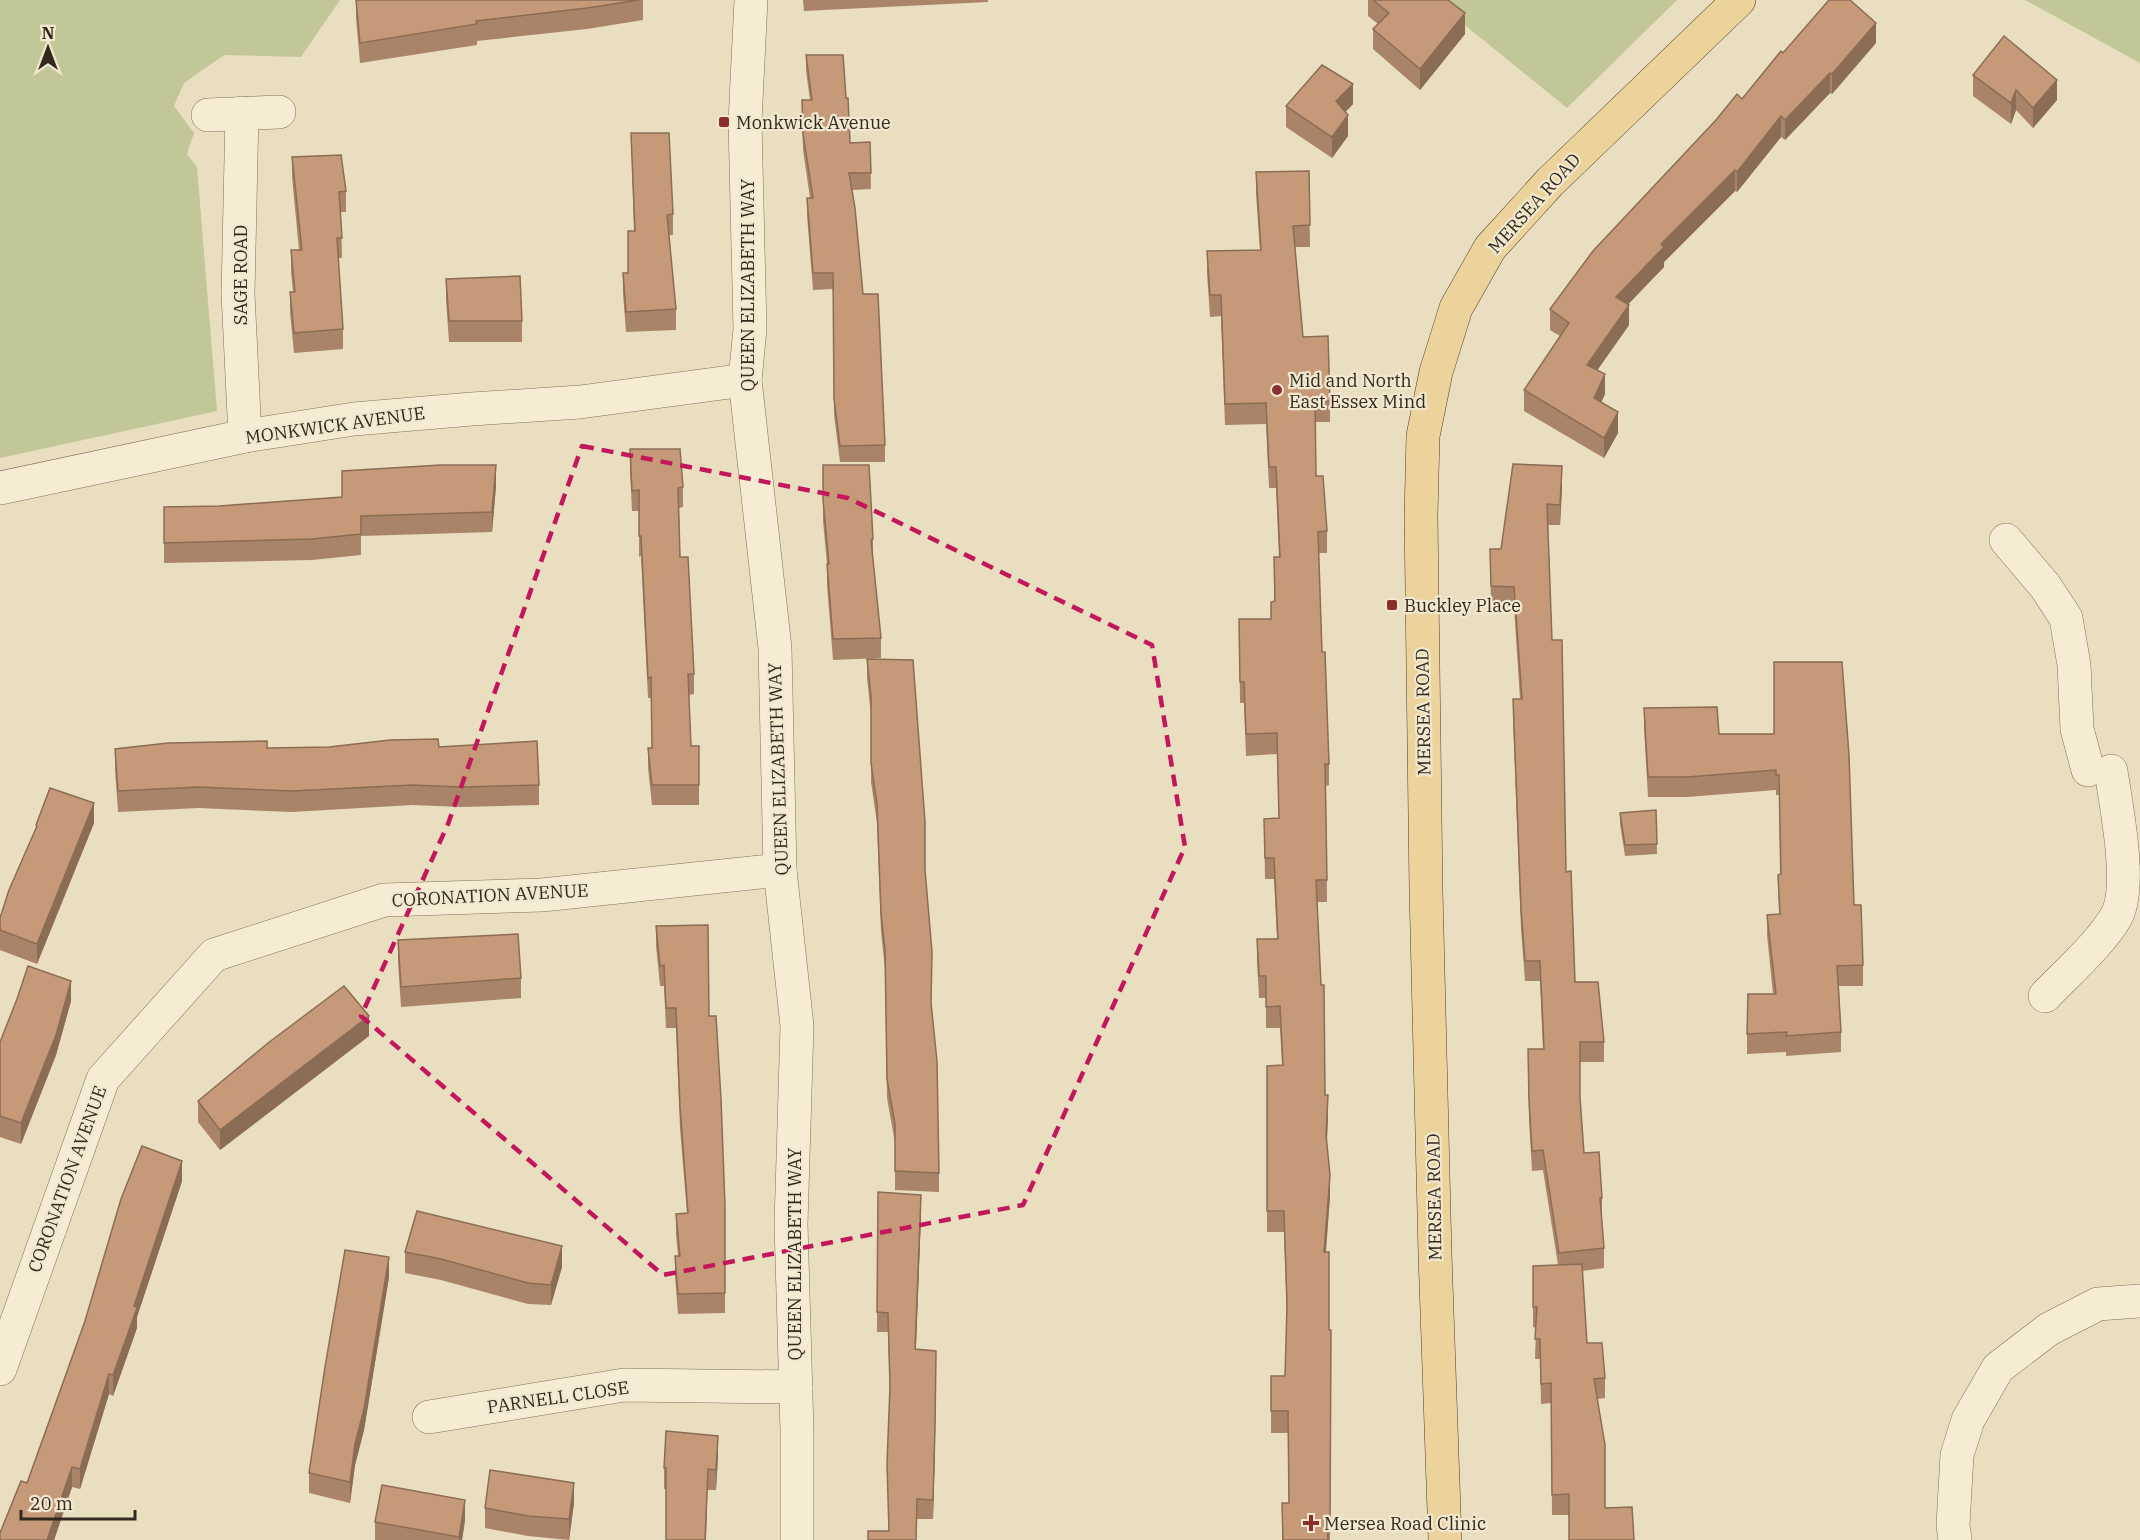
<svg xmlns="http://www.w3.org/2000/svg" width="2140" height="1540" font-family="'IBM Plex Serif',serif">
	<rect width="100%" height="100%" fill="#eadec1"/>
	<g fill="#c1c796">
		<path d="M0,0H340L301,57L224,55L184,83L174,106L194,133L187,154L197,167L217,411L0,458Z"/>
		<path d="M1434,0H1677L1567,108Z"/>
		<path d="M2025,0H2140V63Z"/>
	</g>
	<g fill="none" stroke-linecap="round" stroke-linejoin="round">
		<defs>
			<g id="minor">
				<path d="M751,0L745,122L750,329L745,380L775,648L780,870L797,1026L791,1224L797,1431V1540"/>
				<path d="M242,113L238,294L245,436"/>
				<path d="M208,115L279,112"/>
				<path d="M0,488L245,436L354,419L472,409L580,402L745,380"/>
				<path d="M2006,540L2045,586L2066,618L2074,665L2077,729L2088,770"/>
				<path d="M2045,996C2067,973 2100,944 2116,917C2133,887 2116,806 2111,771"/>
				<path d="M0,1369L103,1079L214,955L384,900L542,895L780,870"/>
				<path d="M429,1417L624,1385L796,1387"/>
				<path d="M1955,1540L1953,1525L1957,1455L1968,1420L1998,1368L2049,1329L2098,1304L2140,1301"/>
			</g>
			<path id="major" d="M1445,1540L1435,1254L1426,890L1421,516L1423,436L1436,372L1456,308L1490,248L1550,182L1739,0"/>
		</defs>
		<use href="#minor" stroke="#82705a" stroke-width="34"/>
		<use href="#major" stroke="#503e2e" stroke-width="34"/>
		<use href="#minor" stroke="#f6ecd3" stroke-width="33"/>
		<use href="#major" stroke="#ebd39b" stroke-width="33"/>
	</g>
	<g fill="#aa8468">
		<path d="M356,0H643V20L587,29L477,41V45L360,63L356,18Z"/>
		<path d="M803,0H988V2L804,11Z"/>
		<path d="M1368,0H1448L1465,34L1420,90L1373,49V29L1378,24L1368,16Z"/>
		<path d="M1876,43L1832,94L1830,93L1785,140L1781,137L1737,192L1735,191L1664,262V267L1628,304L1629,325L1597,370L1605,394L1601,402L1618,433L1604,458L1524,411V390L1560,336L1550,330V309L1742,99L1783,53Z"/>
		<path d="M806,55L850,143L870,142L871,189L852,190L863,294L885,445V462H840L834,415L833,289L813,290L807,215V198H810L803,150L802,100H810L806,71Z"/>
		<path d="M1973,75L2057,100L2033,128L2016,110L2011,124L1973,96Z"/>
		<path d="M1353,104L1345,112L1348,136L1332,158L1286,127V106Z"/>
		<path d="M631,133L673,214V235H669L676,309V330L626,332L623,294V273H628L634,231Z"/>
		<path d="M292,157L346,191V212H341L342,258H338L343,329V349L294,353L290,312V292H293L291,271V250H299L292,177Z"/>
		<path d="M1309,171L1310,247H1295L1303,337L1330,401V422H1315L1316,476L1327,531V553H1318L1322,652L1329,764V785L1326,786L1327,902H1317L1325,1095L1328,1116L1327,1143L1330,1196L1326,1252L1329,1330H1331L1330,1540H1282V1503H1289L1288,1433H1271V1376H1285L1287,1317L1284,1232H1267V1066L1282,1065L1280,1028H1266V998H1259L1257,961V939H1277L1274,879H1265L1264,819L1279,818L1277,754L1246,756L1244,703H1240L1239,619H1271L1274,602V557H1279L1276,488H1269L1266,424L1225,425L1221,316L1210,317L1207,273V251L1260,250L1256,194V172Z"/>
		<path d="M446,279L522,321V342H449L446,300Z"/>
		<path d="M630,449L683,487V507L679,508L680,557L694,674V694L689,695L691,746H699V805H652L648,768V748H652L651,698H648L641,556L639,557V511H632L630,470Z"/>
		<path d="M823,465L873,539V560L881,638V658L833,660L827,585V564L823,521Z"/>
		<path d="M496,486L492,532L361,536V555L312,560L164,563V507L219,506Z"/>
		<path d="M1562,487L1560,525H1548L1552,640L1566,872L1575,982L1604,1042V1062H1580V1098L1584,1153L1602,1198V1218L1604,1248V1268L1582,1271L1587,1343L1605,1378V1398L1597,1399L1569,1515H1552L1551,1403L1541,1404L1540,1359H1535L1536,1328L1533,1327V1266L1558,1265L1543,1170L1532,1171L1529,1120L1528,1049H1543L1540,981H1525L1521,929L1513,719V699H1520L1514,607L1491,606L1490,549H1501Z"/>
		<path d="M867,659L925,870L932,971L931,1007L939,1173V1192L895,1190V1143L887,1098L885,969L881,932L877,823L871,782V715L867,678Z"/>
		<path d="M1644,708L1719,734H1774L1854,905L1863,965V986H1839L1841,1032V1052L1786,1056V1052L1747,1054V1034L1773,994L1767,935V915L1779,914L1778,875H1780L1779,795H1776V790L1687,797H1648L1644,728Z"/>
		<path d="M439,747L539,785V805L461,807L412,805L292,812L198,808L118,812L115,770V749Z"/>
		<path d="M1656,810L1657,854L1625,856L1620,824V813Z"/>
		<path d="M94,823L37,964L0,950V918L36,829V825Z"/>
		<path d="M656,926L709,1016L725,1206V1313L678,1314L675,1276V1256H678L676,1234V1214L687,1213L680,1128L676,1028H666L664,986H660L656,946Z"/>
		<path d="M398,940L521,978V998L401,1007L398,961Z"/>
		<path d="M71,1001L56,1055L21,1144L0,1137V1042Z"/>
		<path d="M369,1036L220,1150L198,1122V1101Z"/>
		<path d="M182,1181L137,1317V1328L113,1396L109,1394L80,1489L72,1487L54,1540H0L27,1483L85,1321Z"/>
		<path d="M921,1215L916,1349L935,1446L933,1519H917L916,1540H868L889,1531L887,1464L890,1394L888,1332H877V1312Z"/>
		<path d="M405,1252L562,1267L551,1305L528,1304L441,1280L405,1273Z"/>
		<path d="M389,1277L364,1430L355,1465L350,1503L309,1493V1473Z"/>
		<path d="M718,1456L716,1490L664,1489V1468Z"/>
		<path d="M574,1503L569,1540L528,1536L485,1528V1508Z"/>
		<path d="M465,1520L462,1540H375V1522Z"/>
	</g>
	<g fill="#8b6c55">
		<path d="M1465,13V34L1420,90V69Z"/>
		<path d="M1876,23V43L1832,94V74Z"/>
		<path d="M1830,73V93L1785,140V120Z"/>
		<path d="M2057,80V100L2033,128V108Z"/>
		<path d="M1353,84V104L1336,122V101Z"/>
		<path d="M2016,90V110L2011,124V103Z"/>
		<path d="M1348,115V136L1332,158V137Z"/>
		<path d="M1781,116V137L1737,192V172Z"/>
		<path d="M1735,170V191L1664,262V267L1616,317V297L1661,244Z"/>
		<path d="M1629,305V325L1587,385V365Z"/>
		<path d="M1605,374V394L1594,418V398Z"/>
		<path d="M1618,412V433L1604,458V438Z"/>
		<path d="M496,465V486L492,532V512Z"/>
		<path d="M1562,466V487L1560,525V505Z"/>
		<path d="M94,803V823L37,964V944Z"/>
		<path d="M71,981V1001L56,1055L21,1144V1123Z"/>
		<path d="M369,1016V1036L220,1150V1130Z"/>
		<path d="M1328,1095V1116L1326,1157V1135Z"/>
		<path d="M182,1161V1181L137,1317V1328L113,1396V1375L134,1306Z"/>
		<path d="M1330,1175V1196L1324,1273V1252Z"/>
		<path d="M921,1195V1215L915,1368V1349Z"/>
		<path d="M562,1246V1267L551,1305V1285Z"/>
		<path d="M389,1257V1277L364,1430L355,1465L350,1503V1482L355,1444Z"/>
		<path d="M936,1351L935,1446L933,1519V1500Z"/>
		<path d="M109,1374V1394L80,1489V1469Z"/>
		<path d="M718,1436V1456L716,1490V1470Z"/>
		<path d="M72,1467V1487L54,1540H47Z"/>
		<path d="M708,1469L706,1540H705Z"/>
		<path d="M574,1483V1503L569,1540V1519Z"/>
		<path d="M465,1500V1520L462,1540H459Z"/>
	</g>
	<g fill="#c69a79" stroke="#8b6c55" stroke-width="1.5">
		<path d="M356,0H639L587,8L476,21L477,24L360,43Z"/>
		<path d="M1373,0H1448L1465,13L1420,69L1373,29L1389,13Z"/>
		<path d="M1829,0H1850L1876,23L1832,74L1830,73L1785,120L1781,116L1737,172L1735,170L1661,244L1664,247L1616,297L1629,305L1587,365L1605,374L1594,398L1618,412L1604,438L1524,390L1569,323L1550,309L1593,251L1716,120L1737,94L1742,99L1781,51L1783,53Z"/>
		<path d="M2004,36L2057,80L2033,108L2016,90L2011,103L1973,75Z"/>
		<path d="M806,55H843L846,98H848L850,143L870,142L871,173H849L855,208L863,294H878L885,445L840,446L834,398L833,273H813L807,198H813L803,134L802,100H812Z"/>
		<path d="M1322,65L1353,84L1336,101L1348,115L1332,137L1286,106Z"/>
		<path d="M631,133H669L673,214L667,215L676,309L626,312L623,273H628V231H635Z"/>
		<path d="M341,155L346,191L339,192L342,238H337L343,329L294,333L290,292H295L291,250H302L292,157Z"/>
		<path d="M1309,171L1310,225L1293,226L1303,337L1328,336L1330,401H1315L1316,476H1323L1327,531L1318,532L1322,652H1325L1329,764H1325L1327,880H1316L1321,985H1324L1325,1095H1328L1326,1135L1330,1175L1324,1252H1329V1330H1331L1330,1522H1327L1328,1540H1283L1282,1503H1289L1288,1411H1271V1376H1285L1287,1305L1284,1211H1267V1066L1283,1065L1280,1006L1266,1007V976H1259L1257,939H1278L1274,858H1265L1264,819L1279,818L1277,733L1246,734L1244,682H1240L1239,619H1271V602L1275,601L1274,557H1280L1276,467H1269L1266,403L1225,404L1221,295H1210L1207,251L1261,250L1256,172Z"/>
		<path d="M520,276L522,321H449L446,279Z"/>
		<path d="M630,449H680L683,487L678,488L680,557H688L694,674H688L691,746H699V785H652L648,748H652L651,677L648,678L641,536H639V490L632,491Z"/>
		<path d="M1513,464L1562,466L1560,505L1547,504L1552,640H1562L1566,872L1571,871L1575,982H1598L1604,1042H1580V1098L1584,1153L1599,1152L1602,1198H1600L1604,1248L1559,1253L1543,1150L1532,1151L1529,1100L1528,1049H1544L1540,961H1525L1521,909L1513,699H1522L1514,587L1491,586L1490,549H1501Z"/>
		<path d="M441,465H496L492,512L361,516V534L312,539L164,543V507L219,506L342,497V471Z"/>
		<path d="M823,465H869L873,539L871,540L881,638L833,639L827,564H829L823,500Z"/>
		<path d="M867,659L913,660L925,822V870L932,952L931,1003L937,1061L939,1173L895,1171V1124L887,1079L885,950L881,913L877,804L871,763V696Z"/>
		<path d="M1774,662H1842L1849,755L1854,905H1861L1863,965L1837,966L1841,1032L1786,1036L1787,1032L1747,1034L1748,994H1776L1767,915L1780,914L1778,875L1781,874L1779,775H1776V770L1687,777H1648L1644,708L1717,707L1719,734H1774Z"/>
		<path d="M438,739L439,747L537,741L539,785L461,787L412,785L292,791L198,787L118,791L115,749L168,743L267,741V748L329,747L390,740Z"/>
		<path d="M50,788L94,803L37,944L0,930V918L9,890L37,826L36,825Z"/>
		<path d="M1656,810L1657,844L1625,845L1620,813Z"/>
		<path d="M708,925L709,1016H716L721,1099L725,1206V1293L678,1294L675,1256H680L676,1214L688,1213L680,1107L676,1008H666L664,965L660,966L656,926Z"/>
		<path d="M518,934L521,978L401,987L398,940Z"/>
		<path d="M28,966L71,981L56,1035L21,1123L0,1116V1042L17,999Z"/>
		<path d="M344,986L369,1016L220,1130L198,1101L268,1043Z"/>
		<path d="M142,1146L182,1161L134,1306L137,1308L113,1375L109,1374L80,1469L72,1467L47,1540H0V1533L21,1481L27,1483L50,1419L85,1321L121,1199Z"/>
		<path d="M878,1192L921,1195L915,1349L936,1351L935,1426L933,1500L917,1499L916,1540H868V1531H889L887,1464L890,1386L888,1313L877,1312Z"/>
		<path d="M417,1211L562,1246L551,1285L528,1283L441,1259L405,1252Z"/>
		<path d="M345,1250L389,1257L364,1409L355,1444L350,1482L309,1473L325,1367Z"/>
		<path d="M1582,1264L1587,1343H1602L1605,1378L1594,1379L1605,1445V1508L1632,1507L1634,1540H1569V1494L1552,1495L1551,1383L1541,1384L1540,1339H1535L1537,1307H1533V1266Z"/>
		<path d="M666,1431L718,1436L716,1470L708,1469L705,1540H666V1468H664Z"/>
		<path d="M490,1470L574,1483L569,1519L528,1516L485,1508Z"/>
		<path d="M382,1485L465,1500L459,1537L375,1522Z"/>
	</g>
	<path fill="none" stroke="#c2185b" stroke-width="4.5" stroke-dasharray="12 8" stroke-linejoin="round" d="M582,446L848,498L1152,645L1185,847L1023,1205L663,1275L361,1016L448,824Z"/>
	<g fill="#8c2e2e" stroke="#f2e8d0" stroke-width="2">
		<rect x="718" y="116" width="12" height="12" rx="3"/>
		<circle cx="1277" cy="390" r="6"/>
		<rect x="1386" y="599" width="12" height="12" rx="3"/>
		<path d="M1308 1514h6v6h6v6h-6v6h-6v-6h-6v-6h6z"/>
	</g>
	<g text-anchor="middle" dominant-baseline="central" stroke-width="4.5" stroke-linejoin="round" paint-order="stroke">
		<g font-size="18" fill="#33281d" stroke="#f2e8d0" text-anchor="start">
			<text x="736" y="122">Monkwick Avenue</text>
			<text x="1289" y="380">Mid and North<tspan x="1289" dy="21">East Essex Mind</tspan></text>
			<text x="1404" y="605">Buckley Place</text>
			<text x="1324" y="1523">Mersea Road Clinic</text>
		</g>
		<g font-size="18" fill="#33281d" stroke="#f2e8d0">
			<text transform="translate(1534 203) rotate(-48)">MERSEA ROAD</text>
			<text transform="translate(240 275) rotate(-90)">SAGE ROAD</text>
			<text transform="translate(747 285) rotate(-90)">QUEEN ELIZABETH WAY</text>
			<text transform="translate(335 425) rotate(-8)">MONKWICK AVENUE</text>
			<text transform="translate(1423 712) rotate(-91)">MERSEA ROAD</text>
			<text transform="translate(778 769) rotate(-92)">QUEEN ELIZABETH WAY</text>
			<text transform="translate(490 895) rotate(-3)">CORONATION AVENUE</text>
			<text transform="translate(67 1179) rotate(-70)">CORONATION AVENUE</text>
			<text transform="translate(1434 1197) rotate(-91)">MERSEA ROAD</text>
			<text transform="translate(794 1254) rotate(-90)">QUEEN ELIZABETH WAY</text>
			<text transform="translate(558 1397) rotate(-8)">PARNELL CLOSE</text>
		</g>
	</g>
	<g transform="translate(48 48)" stroke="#f2e8d0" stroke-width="4.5" paint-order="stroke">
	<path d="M0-4.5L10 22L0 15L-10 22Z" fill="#33281d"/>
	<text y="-9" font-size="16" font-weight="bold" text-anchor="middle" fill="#33281d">N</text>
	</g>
	<path d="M21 1510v9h114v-9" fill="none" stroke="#33281d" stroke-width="3"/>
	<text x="30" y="1510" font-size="18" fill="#33281d" stroke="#f2e8d0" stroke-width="4.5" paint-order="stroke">20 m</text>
</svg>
